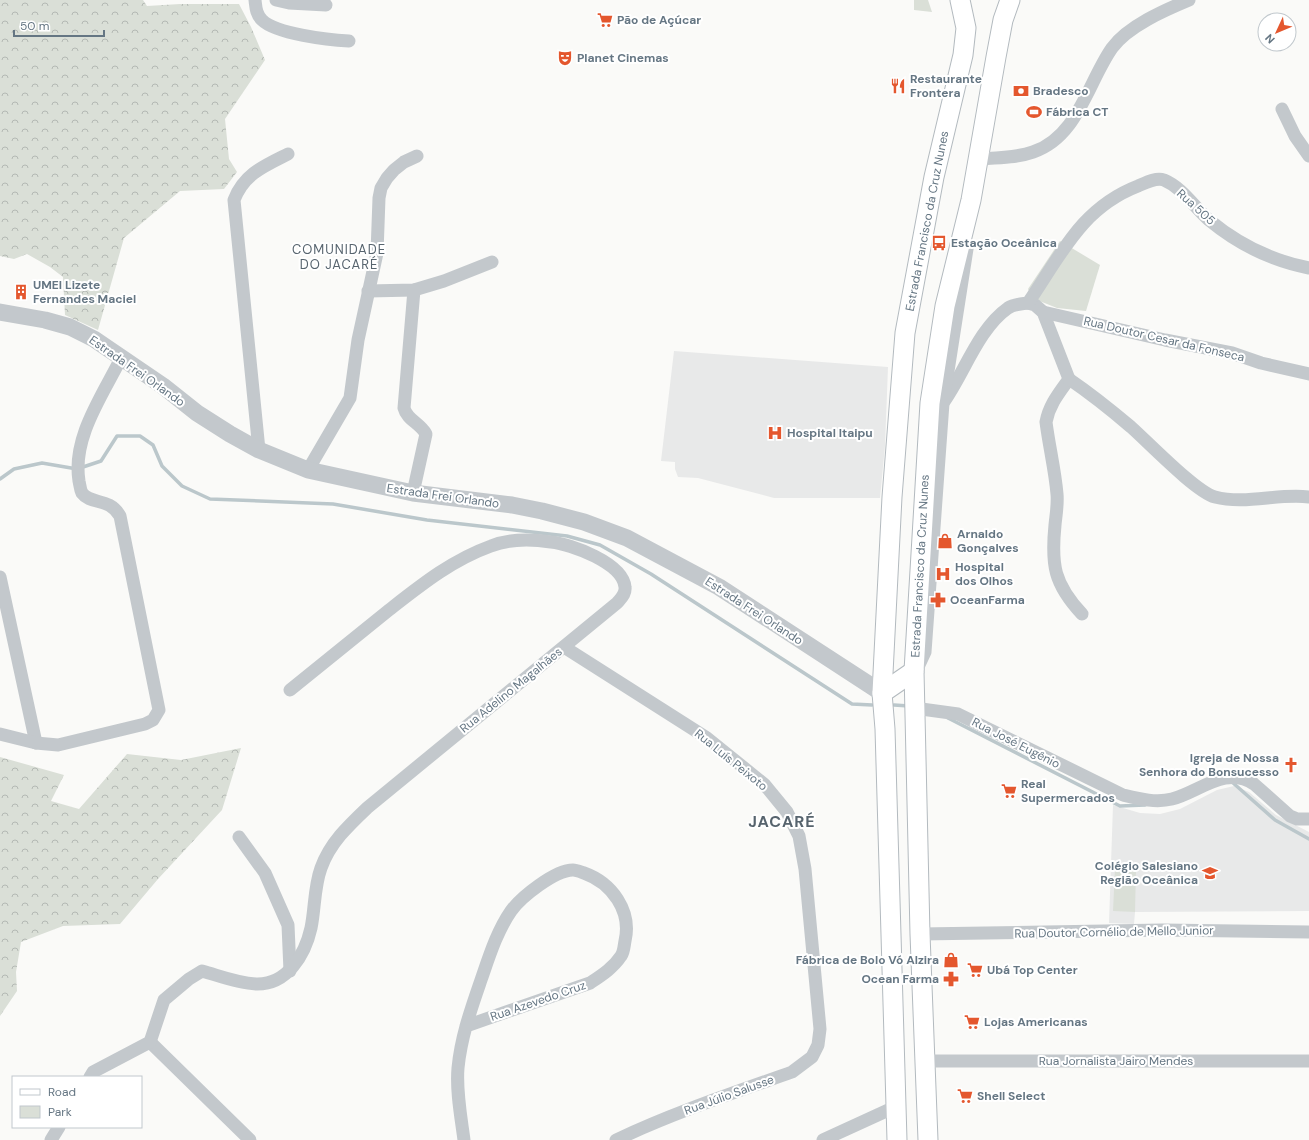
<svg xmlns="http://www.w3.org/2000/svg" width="1309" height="1140" font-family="'DM Sans',sans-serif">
	<defs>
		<pattern id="forest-crowns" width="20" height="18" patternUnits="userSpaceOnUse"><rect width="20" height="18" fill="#dadfd7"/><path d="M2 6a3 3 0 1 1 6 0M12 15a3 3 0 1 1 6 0" fill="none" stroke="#b4b9b4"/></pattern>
	</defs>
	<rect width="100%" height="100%" fill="#fafaf8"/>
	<g fill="#e8e9e9">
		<path d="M674,351L888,367L885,446L880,498H774L698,478L678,477L675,469V462L661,461Z"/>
		<path d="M1234,786L1249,792L1276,815L1309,832V911L1135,912L1134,924L1109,923L1113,805L1140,813L1160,814L1180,809L1217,790Z"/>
	</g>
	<g fill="#dadfd7">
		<path d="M914,0H928L932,12L914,10Z"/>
		<path d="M1060,241L1100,265L1086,311L1057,308L1032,298L1028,289Z"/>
		<path d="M1115,869L1136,870L1135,912L1113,911Z"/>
	</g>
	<g fill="url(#forest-crowns)">
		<path d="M0,0H143L147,6L180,4H239L251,27L265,60L225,119L229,159L237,172L224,189L180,191L124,238L98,330L65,315L63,277L50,267L27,254L14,259L0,256Z"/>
		<path d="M241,748L222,810L158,879L120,924L63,926L21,942L16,972L17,991L0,1016V757L64,775L51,801L79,809L127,754L181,760Z"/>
	</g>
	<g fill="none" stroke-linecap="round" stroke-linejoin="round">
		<g stroke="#bbc7cb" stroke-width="3.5">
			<path d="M0,479L14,469L42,463L77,469L101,461L117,436H140L153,445L162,466L182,486L210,499L333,504L427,520L567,536L600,545L651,574L852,704L872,705"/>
			<path d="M894,705L909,706"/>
			<path d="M948,718L1120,806L1145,805"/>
			<path d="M1232,782L1275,820L1309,839"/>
		</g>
		<defs>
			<g id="secondary">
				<path d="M882,693L914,671"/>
				<path d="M897,1140L885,729L882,693L892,497L905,333L934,177L963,55L966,28L960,0"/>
				<path d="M928,1140L920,934L914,671L930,403L945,306L971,200L996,57L1003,20L1010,0"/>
			</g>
		</defs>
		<use href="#secondary" stroke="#b3babf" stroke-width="21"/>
		<g stroke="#c3c8cc" stroke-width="13">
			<path d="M255,0C256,8 256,14 262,20C276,34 329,40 349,41"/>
			<path d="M276,0L289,3L326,5"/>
			<path d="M1282,109L1295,136L1309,156"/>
			<path d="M979,159C996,158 1016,158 1033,152C1078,137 1088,82 1112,48C1128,26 1165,10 1189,0"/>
			<path d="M368,291L414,290L444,281L492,262"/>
			<path d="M1028,303L1035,305L1043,312L1069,379C1059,393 1049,405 1046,422C1049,446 1055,470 1057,494C1058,504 1056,515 1055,525C1051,565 1054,584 1082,614"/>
			<path d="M1043,312L1165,340L1232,353L1261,363L1309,374"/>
			<path d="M1069,379C1091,394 1111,410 1131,427C1149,443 1196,492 1215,497C1246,505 1278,493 1309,497"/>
			<path d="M943,403C964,374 978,329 1008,308C1014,304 1021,304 1028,303C1061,255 1081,208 1138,186C1145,183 1156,177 1164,180C1183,188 1194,207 1209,220C1238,244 1273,261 1309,268"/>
			<path d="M259,450L234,200C244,174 264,166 288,154"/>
			<path d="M308,470L350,398L358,340L377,253L379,198L381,188L387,178L394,170L404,162L417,156"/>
			<path d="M413,493L426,434C420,423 407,420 404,408L414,290"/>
			<path d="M0,577L36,743"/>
			<path d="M564,647L707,738L764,784L787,812L799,836L805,869L820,1029L818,1045L812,1057L792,1072C733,1093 673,1113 616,1140"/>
			<path d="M918,667L925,652L943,403L967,249"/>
			<path d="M914,708L958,714L1123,795C1140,799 1156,803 1172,799C1199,792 1226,765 1254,784L1290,816L1297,819H1309"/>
			<path d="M0,734L36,743L58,745L145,724L153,720L159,710L120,516C109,497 91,505 82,493C80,489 80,485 79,481C72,437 103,395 121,358"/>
			<path d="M239,837L265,873L288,925L290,971"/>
			<path d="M920,934L1163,930L1309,932"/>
			<path d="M150,1042L250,1140"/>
			<path d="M924,1061H1309"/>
			<path d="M90,1077L93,1072L150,1042L164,1000L189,979L202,971C220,976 237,983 256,984C287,985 305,955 311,928C315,909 314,887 321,868C330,843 348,826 367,808L617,603C621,598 626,594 625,587C623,563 571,544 551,542C532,539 509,539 491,546C452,560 421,585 389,610C356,637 323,663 290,690"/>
			<path d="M51,1140L59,1127"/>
			<path d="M464,1140C461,1117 456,1091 458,1068C461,1037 471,1009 481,980C489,957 497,931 511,911C521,897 555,870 573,870C576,870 581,872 584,873C612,883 632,911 625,941C624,946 624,952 621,956C613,968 602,975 590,983L466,1026"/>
			<path d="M823,1140L895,1107"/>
		</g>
		<path stroke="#c3c8cc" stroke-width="17" d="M0,312L45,320L70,327L94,339L163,386L197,413L230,434L259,450L308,470L413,493L512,505L542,511L584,522L627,538L719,587L882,693"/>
		<use href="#secondary" stroke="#fff" stroke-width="19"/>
	</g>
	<defs>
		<symbol id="supermarket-bare" viewBox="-9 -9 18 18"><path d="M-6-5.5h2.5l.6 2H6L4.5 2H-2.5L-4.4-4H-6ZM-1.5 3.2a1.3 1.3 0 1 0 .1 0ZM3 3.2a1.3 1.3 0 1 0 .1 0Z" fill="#e4572e" stroke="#fff" stroke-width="2.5" paint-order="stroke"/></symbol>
		<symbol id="theatre-bare" viewBox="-9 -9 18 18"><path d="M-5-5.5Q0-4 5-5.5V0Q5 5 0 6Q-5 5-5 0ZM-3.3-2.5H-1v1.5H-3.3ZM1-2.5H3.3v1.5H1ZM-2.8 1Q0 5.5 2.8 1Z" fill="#e4572e" stroke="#fff" stroke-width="2.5" paint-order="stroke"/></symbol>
		<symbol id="restaurant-bare" viewBox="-9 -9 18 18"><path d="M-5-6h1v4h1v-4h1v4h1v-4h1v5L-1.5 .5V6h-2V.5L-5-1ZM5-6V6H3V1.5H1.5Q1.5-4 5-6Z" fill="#e4572e" stroke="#fff" stroke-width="2.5" paint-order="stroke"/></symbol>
		<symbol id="bank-bare" viewBox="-9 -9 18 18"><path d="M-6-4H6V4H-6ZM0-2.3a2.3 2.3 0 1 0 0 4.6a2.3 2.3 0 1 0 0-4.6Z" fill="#e4572e" stroke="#fff" stroke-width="2.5" paint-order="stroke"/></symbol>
		<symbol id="stadium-bare" viewBox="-9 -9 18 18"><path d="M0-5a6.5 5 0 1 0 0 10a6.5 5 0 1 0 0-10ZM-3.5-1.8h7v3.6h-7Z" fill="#e4572e" stroke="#fff" stroke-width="2.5" paint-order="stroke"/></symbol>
		<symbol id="bus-bare" viewBox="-9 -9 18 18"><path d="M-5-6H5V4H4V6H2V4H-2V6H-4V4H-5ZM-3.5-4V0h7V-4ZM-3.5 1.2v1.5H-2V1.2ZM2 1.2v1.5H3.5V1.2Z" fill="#e4572e" stroke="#fff" stroke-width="2.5" paint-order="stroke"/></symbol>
		<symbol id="building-bare" viewBox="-9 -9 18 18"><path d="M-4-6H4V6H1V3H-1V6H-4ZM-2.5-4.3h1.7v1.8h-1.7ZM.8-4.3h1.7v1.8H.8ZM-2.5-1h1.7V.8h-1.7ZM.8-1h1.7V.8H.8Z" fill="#e4572e" stroke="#fff" stroke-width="2.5" paint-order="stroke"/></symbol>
		<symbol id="hospital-bare" viewBox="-9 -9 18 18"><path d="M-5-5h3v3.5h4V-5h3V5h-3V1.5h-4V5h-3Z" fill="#e4572e" stroke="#fff" stroke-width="2.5" paint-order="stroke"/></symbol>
		<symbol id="shop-bare" viewBox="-9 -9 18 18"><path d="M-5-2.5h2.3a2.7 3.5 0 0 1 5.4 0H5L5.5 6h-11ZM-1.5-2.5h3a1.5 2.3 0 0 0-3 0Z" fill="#e4572e" stroke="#fff" stroke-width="2.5" paint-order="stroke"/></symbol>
		<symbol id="pharmacy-bare" viewBox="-9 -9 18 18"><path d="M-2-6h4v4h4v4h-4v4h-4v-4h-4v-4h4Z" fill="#e4572e" stroke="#fff" stroke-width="2.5" paint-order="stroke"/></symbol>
		<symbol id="church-bare" viewBox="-9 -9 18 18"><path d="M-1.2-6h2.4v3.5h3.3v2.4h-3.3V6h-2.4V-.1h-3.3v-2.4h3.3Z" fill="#e4572e" stroke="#fff" stroke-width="2.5" paint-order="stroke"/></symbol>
		<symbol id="school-bare" viewBox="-9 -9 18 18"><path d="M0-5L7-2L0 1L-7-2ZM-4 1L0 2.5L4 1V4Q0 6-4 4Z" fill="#e4572e" stroke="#fff" stroke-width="2.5" paint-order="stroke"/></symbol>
	</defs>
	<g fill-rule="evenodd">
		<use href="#supermarket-bare" x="594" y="9" width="22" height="22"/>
		<use href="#theatre-bare" x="554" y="47" width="22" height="22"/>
		<use href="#restaurant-bare" x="887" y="75" width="22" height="22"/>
		<use href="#bank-bare" x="1010" y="80" width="22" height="22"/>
		<use href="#stadium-bare" x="1023" y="101" width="22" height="22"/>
		<use href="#bus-bare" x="928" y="232" width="22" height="22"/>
		<use href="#building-bare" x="10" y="281" width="22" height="22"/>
		<use href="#hospital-bare" x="764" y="422" width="22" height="22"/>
		<use href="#shop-bare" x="934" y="530" width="22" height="22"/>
		<use href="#hospital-bare" x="932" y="563" width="22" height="22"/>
		<use href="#pharmacy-bare" x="927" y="589" width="22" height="22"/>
		<use href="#church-bare" x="1280" y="754" width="22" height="22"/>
		<use href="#supermarket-bare" x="998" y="780" width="22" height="22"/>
		<use href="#school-bare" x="1199" y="862" width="22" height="22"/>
		<use href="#shop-bare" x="940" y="949" width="22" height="22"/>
		<use href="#supermarket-bare" x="964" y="959" width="22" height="22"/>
		<use href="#pharmacy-bare" x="940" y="968" width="22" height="22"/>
		<use href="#supermarket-bare" x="961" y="1011" width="22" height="22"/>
		<use href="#supermarket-bare" x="954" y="1085" width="22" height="22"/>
	</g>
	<g text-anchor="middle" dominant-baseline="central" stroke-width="4" stroke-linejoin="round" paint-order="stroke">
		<g font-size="12" font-weight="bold" fill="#657683" stroke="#fff" text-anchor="start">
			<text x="617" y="20">Pão de Açúcar</text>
			<text x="577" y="58">Planet Cinemas</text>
			<text x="910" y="79">Restaurante<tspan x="910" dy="14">Frontera</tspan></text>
			<text x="1033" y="91">Bradesco</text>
			<text x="1046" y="112">Fábrica CT</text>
			<text x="951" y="243">Estação Oceânica</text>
			<text x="33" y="285">UMEI Lizete<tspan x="33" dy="14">Fernandes Maciel</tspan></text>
			<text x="787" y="433">Hospital Itaipu</text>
			<text x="957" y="534">Arnaldo<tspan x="957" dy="14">Gonçalves</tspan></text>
			<text x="955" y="567">Hospital<tspan x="955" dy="14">dos Olhos</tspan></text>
			<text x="950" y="600">OceanFarma</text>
			<text x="1279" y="758" text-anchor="end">Igreja de Nossa<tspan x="1279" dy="14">Senhora do Bonsucesso</tspan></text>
			<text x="1021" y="784">Real<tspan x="1021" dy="14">Supermercados</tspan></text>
			<text x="1198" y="866" text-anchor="end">Colégio Salesiano<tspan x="1198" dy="14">Região Oceânica</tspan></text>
			<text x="939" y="960" text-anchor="end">Fábrica de Bolo Vó Alzira</text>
			<text x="987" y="970">Ubá Top Center</text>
			<text x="939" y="979" text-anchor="end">Ocean Farma</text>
			<text x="984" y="1022">Lojas Americanas</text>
			<text x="977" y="1096">Shell Select</text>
		</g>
		<g font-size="12" fill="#657683" stroke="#fff">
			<text transform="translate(1196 207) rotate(42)">Rua 505</text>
			<text transform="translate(927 221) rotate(-79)">Estrada Francisco da Cruz Nunes</text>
			<text transform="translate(1164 339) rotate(13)">Rua Doutor Cesar da Fonseca</text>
			<text transform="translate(137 371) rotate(35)">Estrada Frei Orlando</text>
			<text transform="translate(443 496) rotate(8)">Estrada Frei Orlando</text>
			<text transform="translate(920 566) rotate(-87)">Estrada Francisco da Cruz Nunes</text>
			<text transform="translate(754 611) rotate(33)">Estrada Frei Orlando</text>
			<text transform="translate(511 690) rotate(-39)">Rua Adelino Magalhães</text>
			<text transform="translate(1016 743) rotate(27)">Rua José Eugênio</text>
			<text transform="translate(731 760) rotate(39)">Rua Luís Peixoto</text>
			<text transform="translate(1114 932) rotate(-1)">Rua Doutor Cornélio de Mello Junior</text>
			<text transform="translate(538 1001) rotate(-19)">Rua Azevedo Cruz</text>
			<text x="1116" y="1061">Rua Jornalista Jairo Mendes</text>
			<text transform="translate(729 1095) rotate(-20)">Rua Júlio Salusse</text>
		</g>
		<g font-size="13" letter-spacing="1" fill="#57646e" stroke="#fff">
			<text x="339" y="249">COMUNIDADE<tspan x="339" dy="15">DO JACARÉ</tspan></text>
		</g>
		<g font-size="16" font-weight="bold" letter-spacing="1" fill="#57646e" stroke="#fff">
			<text x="782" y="821">JACARÉ</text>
		</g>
	</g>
	<rect x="12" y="1076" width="130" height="52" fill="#ffffff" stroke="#c1c8cd"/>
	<rect x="20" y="1089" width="20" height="6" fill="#ffffff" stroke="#c1c8cd"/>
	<text x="48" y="1096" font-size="12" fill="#657683">Road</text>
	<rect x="20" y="1106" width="20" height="12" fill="#dadfd7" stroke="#c1c8cd"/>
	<text x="48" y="1116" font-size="12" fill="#657683">Park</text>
	<g transform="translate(1277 32) rotate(226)"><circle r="19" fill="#ffffff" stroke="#c1c8cd"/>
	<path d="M0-3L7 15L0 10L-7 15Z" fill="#e4572e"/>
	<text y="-6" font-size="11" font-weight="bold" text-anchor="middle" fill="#657683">N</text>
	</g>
	<path d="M14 30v6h90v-6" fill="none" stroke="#657683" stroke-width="2"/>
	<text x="20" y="30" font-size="12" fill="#657683" stroke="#ffffff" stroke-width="3" paint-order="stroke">50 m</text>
</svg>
